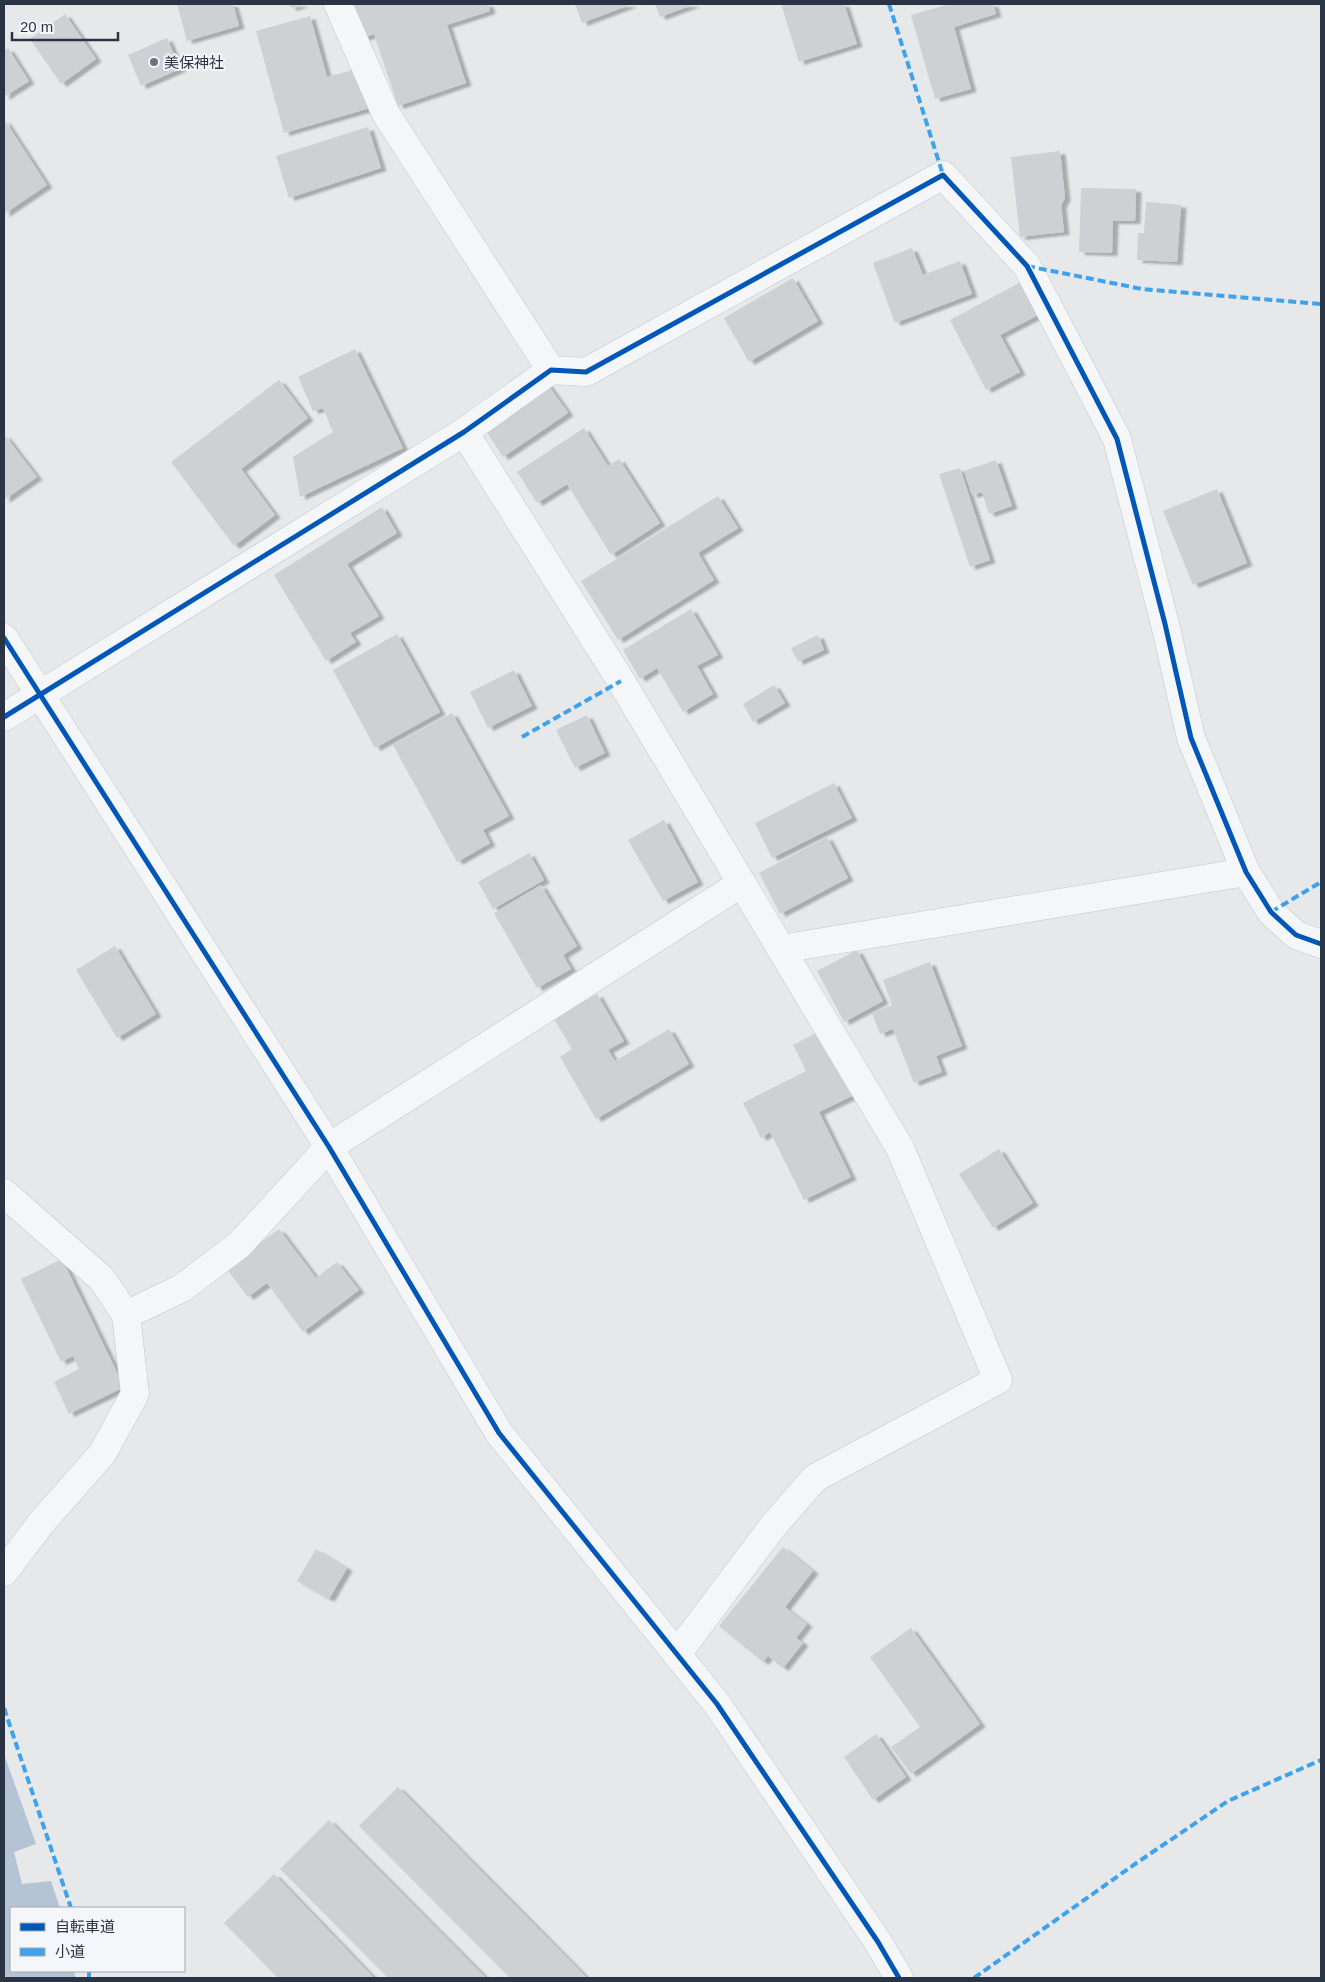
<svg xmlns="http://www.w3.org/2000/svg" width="1325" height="1982" font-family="Arial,'Noto Sans JP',sans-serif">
	<defs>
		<filter id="shadow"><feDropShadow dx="5.5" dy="3" stdDeviation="1" flood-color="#0004"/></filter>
	</defs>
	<rect width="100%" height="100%" fill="#e6e8ea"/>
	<path fill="#b4c4d5" d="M4,1754L36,1844L14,1852L22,1884L51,1881L60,1908H11V1971H74L76,1978H4Z"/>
	<g fill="#ced0d3" filter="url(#shadow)">
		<path d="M177,4H233L239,26L187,41Z"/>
		<path d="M289,4H304L291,8Z"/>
		<path d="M352,4H488L490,11L447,25L466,83L398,106L374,34L363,38Z"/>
		<path d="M575,4H632L582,23Z"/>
		<path d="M655,4H695L660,17Z"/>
		<path d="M781,4H844L857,44L799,62Z"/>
		<path d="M950,4H993L996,14L954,27L971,89L935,99L911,15Z"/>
		<path d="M65,14L96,59L61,84L30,39Z"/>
		<path d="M310,16L327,77L360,68L370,108L284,133L256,31Z"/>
		<path d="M167,38L180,69L141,86L128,55Z"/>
		<path d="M8,48L29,81L4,97V51Z"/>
		<path d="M4,119L47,185L4,214Z"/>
		<path d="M368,127L381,168L289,198L276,156Z"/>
		<path d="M1060,151L1065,198L1061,205L1064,232L1020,237L1011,157Z"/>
		<path d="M1081,188L1136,189L1135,221H1113L1112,253L1079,252Z"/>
		<path d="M1146,202L1181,205L1177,262L1137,260L1138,233H1144Z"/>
		<path d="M912,248L923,275L960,261L972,294L895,323L873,263Z"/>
		<path d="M793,278L818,321L749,362L724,318Z"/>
		<path d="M1021,282L1038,315L1000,335L1020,372L986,390L950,320Z"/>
		<path d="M355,349L403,448L300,497L293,457L333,432L323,408L313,411L298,377Z"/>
		<path d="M279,380L308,418L241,469L275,515L234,546L171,462Z"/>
		<path d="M546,382L568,413L503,457L482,425Z"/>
		<path d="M584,428L608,466L619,459L660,523L611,555L567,484L537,503L517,472Z"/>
		<path d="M4,434L37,477L4,500Z"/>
		<path d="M996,460L1012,506L989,514L982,492L972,495L964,471Z"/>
		<path d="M960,468L990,560L970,567L939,474Z"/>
		<path d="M1217,489L1247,563L1193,585L1163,511Z"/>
		<path d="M718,496L738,528L698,553L714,580L618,640L581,581Z"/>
		<path d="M382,507L397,533L347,564L379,616L350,633L356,642L326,661L274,575Z"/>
		<path d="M691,609L718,655L697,666L713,694L683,712L657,668L640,679L623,650Z"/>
		<path d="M397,634L440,712L375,748L333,670Z"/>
		<path d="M818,635L824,650L798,662L791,648Z"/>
		<path d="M514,670L532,706L488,728L470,692Z"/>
		<path d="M774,685L785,703L753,722L743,704Z"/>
		<path d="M452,713L509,816L483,830L490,843L457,862L393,745Z"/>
		<path d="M587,715L605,753L575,768L556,730Z"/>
		<path d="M834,783L852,818L772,858L755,823Z"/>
		<path d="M664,820L698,882L663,901L628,840Z"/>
		<path d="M827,837L848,878L780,914L759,873Z"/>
		<path d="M529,853L544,880L493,909L478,882Z"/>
		<path d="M541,885L577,946L563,955L571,969L537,988L494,913Z"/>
		<path d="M115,946L156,1014L117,1038L76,970Z"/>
		<path d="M857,950L883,1001L844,1022L817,971Z"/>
		<path d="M930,962L962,1046L936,1056L942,1072L914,1083L893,1029L880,1034L872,1013L892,1005L883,980Z"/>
		<path d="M597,994L624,1041L608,1050L615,1061L669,1029L689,1064L596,1119L560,1057L572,1049L554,1019Z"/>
		<path d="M824,1029L856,1094L819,1112L851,1177L804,1200L770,1132L761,1138L743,1103L806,1071L793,1045Z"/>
		<path d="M999,1149L1033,1203L993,1228L959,1174Z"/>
		<path d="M279,1229L316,1278L337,1262L359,1290L303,1332L267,1283L248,1297L226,1268Z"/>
		<path d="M62,1259L124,1387L69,1414L54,1382L79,1369L73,1356L61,1362L21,1279Z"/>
		<path d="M783,1547L813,1571L785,1607L807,1624L796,1638L803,1643L783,1668L768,1656L763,1662L719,1626Z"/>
		<path d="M316,1549L347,1568L329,1599L297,1581Z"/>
		<path d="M911,1628L980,1724L911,1774L891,1747L920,1727L870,1657Z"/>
		<path d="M876,1734L906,1777L873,1800L844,1757Z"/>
		<path d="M398,1787L587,1978H510L359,1826Z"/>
		<path d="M329,1820L486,1978H388L280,1869Z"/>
		<path d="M274,1874L374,1978H278L224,1923Z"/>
	</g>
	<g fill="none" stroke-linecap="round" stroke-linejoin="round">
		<defs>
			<g id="street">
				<path d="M338,4L386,114L551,370"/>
				<path d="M464,432L621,681L781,949L1246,872"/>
				<path d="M4,638L329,1147L499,1433L717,1704L878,1942L899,1978"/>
				<path d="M4,717L464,432L551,370L586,372L943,175L1027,266L1117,439L1165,624L1191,738L1246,872L1271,912L1296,935L1321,944"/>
				<path d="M4,1193L102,1279L126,1315L135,1394L102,1454L41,1523L4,1572"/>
				<path d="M126,1315L182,1288L239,1245L329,1147L742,883"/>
				<path d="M677,1654L773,1526L815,1478L998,1380L900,1148L781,949"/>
			</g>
		</defs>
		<use href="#street" stroke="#c4c6c8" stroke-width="29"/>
		<use href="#street" stroke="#f5f6f7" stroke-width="28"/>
		<g stroke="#3ea3ec" stroke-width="4" stroke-dasharray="8 4" stroke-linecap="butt">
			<path d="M889,4L943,175"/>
			<path d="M1027,266L1142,289L1321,304"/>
			<path d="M522,737L621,681"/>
			<path d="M1271,912L1321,882"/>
			<path d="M4,1708L71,1908"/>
			<path d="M89,1971V1978"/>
			<path d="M974,1978L1135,1864L1228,1801L1321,1760"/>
		</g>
		<defs>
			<g id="cycleway">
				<path d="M4,638L329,1147L499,1433L717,1704L878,1942L899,1978"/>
				<path d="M4,717L464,432L551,370L586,372L943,175L1027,266L1117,439L1165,624L1191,738L1246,872L1271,912L1296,935L1321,944"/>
			</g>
		</defs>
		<use href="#cycleway" stroke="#f4f6f9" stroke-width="8"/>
		<use href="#cycleway" stroke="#0057b8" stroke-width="5"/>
	</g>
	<circle fill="#6c737f" stroke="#f4f6f9" stroke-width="2" cx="154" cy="62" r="5"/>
	<g text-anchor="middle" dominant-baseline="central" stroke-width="4" stroke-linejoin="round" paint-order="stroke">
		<g font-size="15" fill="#2b3445" stroke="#f4f6f9" text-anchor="start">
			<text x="164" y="62">美保神社</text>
		</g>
	</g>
	<rect width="1325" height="1982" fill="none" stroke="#2b3445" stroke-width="10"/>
	<rect x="10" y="1907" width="175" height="65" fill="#f4f6f9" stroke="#a4a8b1"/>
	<rect x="20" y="1923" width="25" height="8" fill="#0057b8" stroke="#a4a8b1"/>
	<text x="55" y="1932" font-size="15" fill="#2b3445">自転車道</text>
	<rect x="20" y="1948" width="25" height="8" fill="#3ea3ec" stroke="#a4a8b1"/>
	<text x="55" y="1957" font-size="15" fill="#2b3445">小道</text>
	<path d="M12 32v8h106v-8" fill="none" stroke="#2b3445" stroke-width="2.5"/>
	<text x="20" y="32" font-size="15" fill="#2b3445" stroke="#f4f6f9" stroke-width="4" paint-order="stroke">20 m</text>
</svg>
